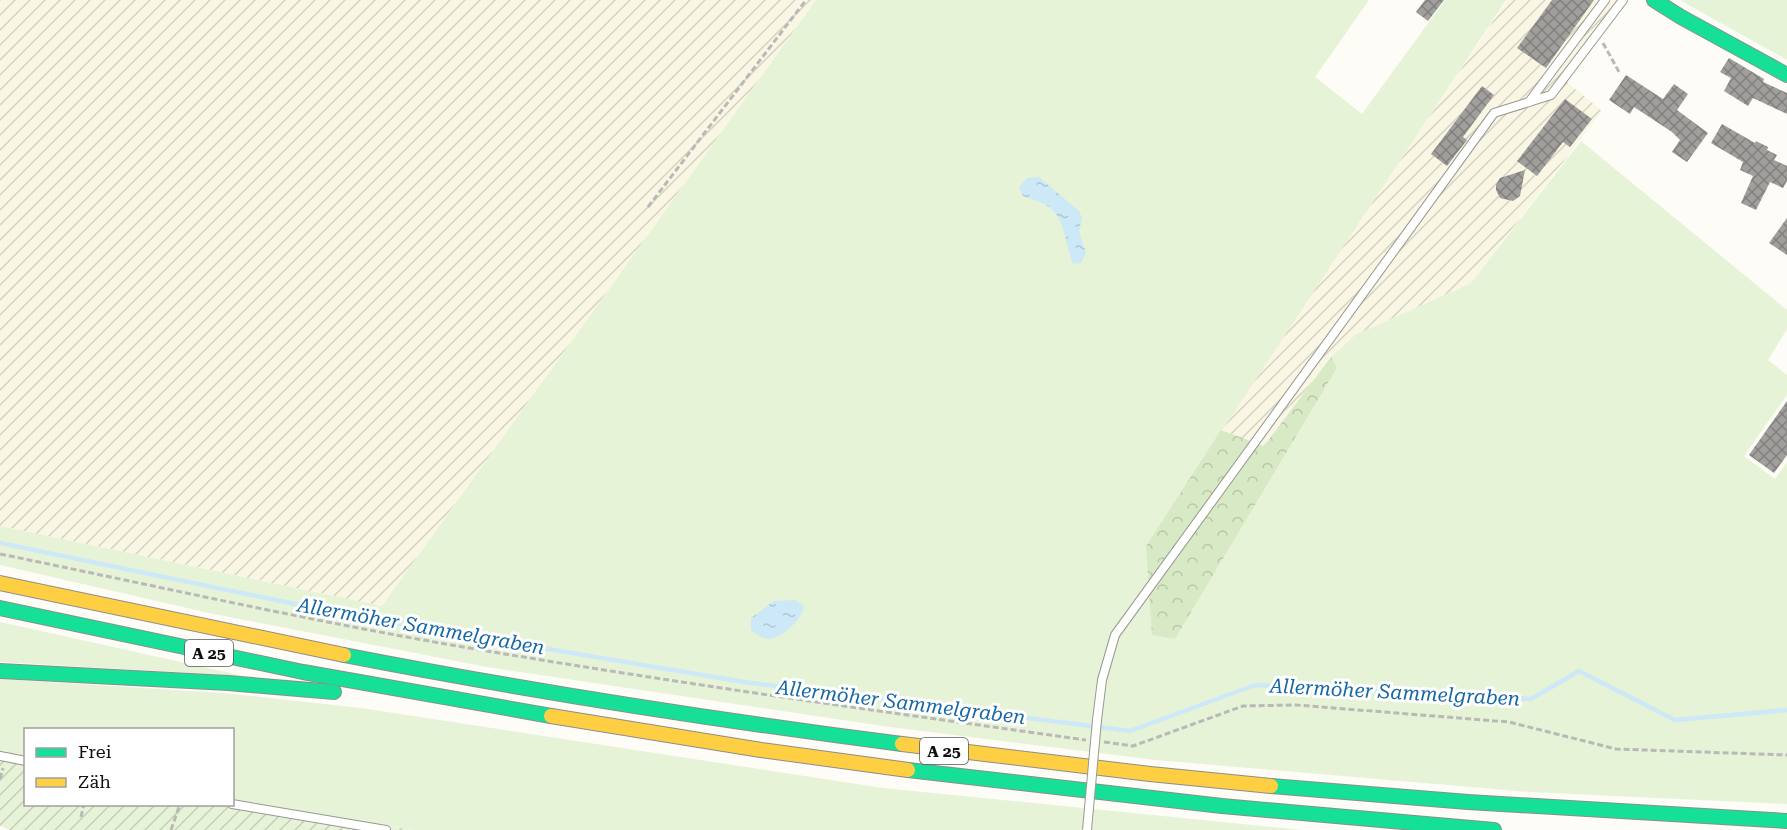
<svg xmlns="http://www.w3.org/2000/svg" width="1787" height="830" font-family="'Roboto Serif',serif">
	<defs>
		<pattern id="farmland-furrows" width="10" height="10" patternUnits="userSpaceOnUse" patternTransform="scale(1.5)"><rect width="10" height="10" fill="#f9f7e4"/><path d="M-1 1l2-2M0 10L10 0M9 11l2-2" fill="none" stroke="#d4d3c3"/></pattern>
		<pattern id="forest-crowns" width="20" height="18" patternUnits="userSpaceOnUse" patternTransform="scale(1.5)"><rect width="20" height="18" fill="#d8eac5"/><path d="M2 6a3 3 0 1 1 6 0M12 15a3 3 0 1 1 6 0" fill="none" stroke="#b8c8a8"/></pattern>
		<pattern id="garden-furrows" width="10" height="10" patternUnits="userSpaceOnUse" patternTransform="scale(1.5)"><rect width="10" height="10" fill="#e7f3d7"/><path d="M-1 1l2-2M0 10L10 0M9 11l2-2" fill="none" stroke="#c5cfb8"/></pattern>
		<pattern id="water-ripples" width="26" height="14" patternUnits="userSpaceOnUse" patternTransform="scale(1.5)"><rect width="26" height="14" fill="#cde8f7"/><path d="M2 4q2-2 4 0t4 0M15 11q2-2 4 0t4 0" fill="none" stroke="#afc6d3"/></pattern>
		<pattern id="building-cross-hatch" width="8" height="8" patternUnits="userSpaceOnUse" patternTransform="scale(1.5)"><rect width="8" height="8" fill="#a19f9c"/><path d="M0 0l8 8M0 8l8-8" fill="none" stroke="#82807e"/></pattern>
	</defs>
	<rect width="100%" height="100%" fill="#fdfcf7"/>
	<g fill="url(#farmland-furrows)">
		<path d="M0,0H816L382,606L0,526Z"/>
		<path d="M1507,0H1628L1566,81L1602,111L1471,283L1355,335L1331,357L1264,446L1221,430Z"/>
	</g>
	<g fill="#e7f3d7">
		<path d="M816,0H1369L1315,77L1362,114L1445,0H1506L1146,546L1175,639L1337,368L1331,357L1355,335L1471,283L1581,141L1787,310V329L1768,360L1787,375V395L1744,456L1775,479L1787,462V804L1530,792L1156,760L890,727L487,667L209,613L0,565V526L382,606Z"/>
		<path d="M1681,0H1787V60L1692,7Z"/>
		<path d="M0,622L244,676L0,662Z"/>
		<path d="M0,679L224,693L361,708L883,788L1302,830H413L233,800L232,730H26L25,755L0,750Z"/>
	</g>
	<path fill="url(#forest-crowns)" d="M1331,357L1337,368L1175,639L1152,635L1146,546L1221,430L1264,446Z"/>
	<path fill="url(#garden-furrows)" d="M0,750L25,755L26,804H232L233,800L413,830H10L0,826Z"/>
	<g fill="url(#water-ripples)">
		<path d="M1039,177L1079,211L1082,218L1079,232L1086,253L1081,263L1073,264C1066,247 1065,219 1050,208C1042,202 1032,199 1023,196L1019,187L1027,178Z"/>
		<path d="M795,600L804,606C802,619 783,638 769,639C762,639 757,634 751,630V618L774,601Z"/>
	</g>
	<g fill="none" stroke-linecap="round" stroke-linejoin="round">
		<path stroke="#cde8f7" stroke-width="4.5" d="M0,543L353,616L744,682L1130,731L1255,685L1531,699L1579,671L1675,720L1787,710"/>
	</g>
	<g fill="url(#building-cross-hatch)">
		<path d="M1425,0H1444L1428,21L1416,12Z"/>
		<path d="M1552,0H1594L1546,68L1517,48Z"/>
		<path d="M1729,58L1764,79L1763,82L1787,93V114L1753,98L1748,106L1724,91L1731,78L1720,72Z"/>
		<path d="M1626,75L1663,99L1674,84L1688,94L1677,110L1708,133L1687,162L1672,152L1680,140L1672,132L1634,107L1630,114L1609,100Z"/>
		<path d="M1482,86L1494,95L1463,137L1467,140L1447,166L1431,154Z"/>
		<path d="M1565,99L1592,119L1570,147L1563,142L1537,176L1517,161Z"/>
		<path d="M1722,124L1755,143L1756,141L1768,147L1767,150L1777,155L1774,160L1787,166V181L1783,188L1770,182L1756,210L1741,203L1753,176L1740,170L1743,162L1711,143Z"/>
		<path d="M1525,170L1520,196L1513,201L1500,198L1496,190V185L1500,178Z"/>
		<path d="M1787,218V255L1769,243Z"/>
		<path d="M1787,401V455L1774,473L1749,455Z"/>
	</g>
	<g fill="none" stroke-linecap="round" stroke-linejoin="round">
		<defs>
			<g id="lane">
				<path d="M1529,102L1605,0"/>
				<path d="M1097,720L1102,680L1115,635L1494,113L1551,95L1623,0"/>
				<path d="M0,756L26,761"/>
				<path d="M232,804L386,830"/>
			</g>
			<g id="fast">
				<path d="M1654,0L1681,17L1787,75"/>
				<path d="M0,608L303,672L551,716"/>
				<path d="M344,655C529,691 715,720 902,744"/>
				<path d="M0,671L228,683L334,692"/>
				<path d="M908,770L1222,806L1494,830"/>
				<path d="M1271,786L1468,802L1787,821"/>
			</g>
			<g id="slow">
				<path d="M0,583L344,655"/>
				<path d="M551,716L761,750L908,770"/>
				<path d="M902,744L1150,774L1271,786"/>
			</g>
		</defs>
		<use href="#lane" stroke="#979795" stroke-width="10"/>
		<use href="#fast" stroke="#8e8d8b" stroke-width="16"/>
		<use href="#slow" stroke="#8e8d8b" stroke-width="16"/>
		<g stroke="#b9b9b8" stroke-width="3" stroke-dasharray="6 3" stroke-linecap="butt">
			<path d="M1603,43L1619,72"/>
			<path d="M648,207L806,0"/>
			<path d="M0,554C147,584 292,617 440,643C655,680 870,710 1086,740"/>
			<path d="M1104,742L1133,746L1243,706L1296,705L1509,722L1616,749L1787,755"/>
			<path d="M0,779L3,768"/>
			<path d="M81,817L84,804"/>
			<path d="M171,830L180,804"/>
		</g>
		<use href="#lane" stroke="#fffffe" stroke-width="8"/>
		<use href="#fast" stroke="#16e098" stroke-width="14"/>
		<use href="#slow" stroke="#ffcf43" stroke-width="14"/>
		<defs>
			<path id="lane-bridge" d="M1087,830L1097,720"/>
		</defs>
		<use href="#lane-bridge" stroke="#979795" stroke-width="10" stroke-linecap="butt"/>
		<use href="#lane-bridge" stroke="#fffffe" stroke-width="8"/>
	</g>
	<g text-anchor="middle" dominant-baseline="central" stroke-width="6" stroke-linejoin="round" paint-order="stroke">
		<g fill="#fff" stroke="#585858" stroke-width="1.5">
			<rect x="185" y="640" width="48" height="26" rx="4.5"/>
			<rect x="920" y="738" width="48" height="26" rx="4.5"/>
		</g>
		<g font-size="16" font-weight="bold" fill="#111">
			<text x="209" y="653">A 25</text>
			<text x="944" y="751">A 25</text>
		</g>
		<g font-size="20" font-style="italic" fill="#1768a6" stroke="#fff">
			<text transform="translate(421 626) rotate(10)">Allermöher Sammelgraben</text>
			<text transform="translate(1395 692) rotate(3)">Allermöher Sammelgraben</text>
			<text transform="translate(901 702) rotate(7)">Allermöher Sammelgraben</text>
		</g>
	</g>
	<rect x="24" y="728" width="210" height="78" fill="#ffffff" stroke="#a0a0a0" stroke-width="1.5"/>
	<rect x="36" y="748" width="30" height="9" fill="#16e098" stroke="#a0a0a0" stroke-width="1.5"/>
	<text x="78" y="758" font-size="18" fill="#111111">Frei</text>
	<rect x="36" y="778" width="30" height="9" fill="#ffcf43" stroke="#a0a0a0" stroke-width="1.5"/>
	<text x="78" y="788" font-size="18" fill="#111111">Zäh</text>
</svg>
